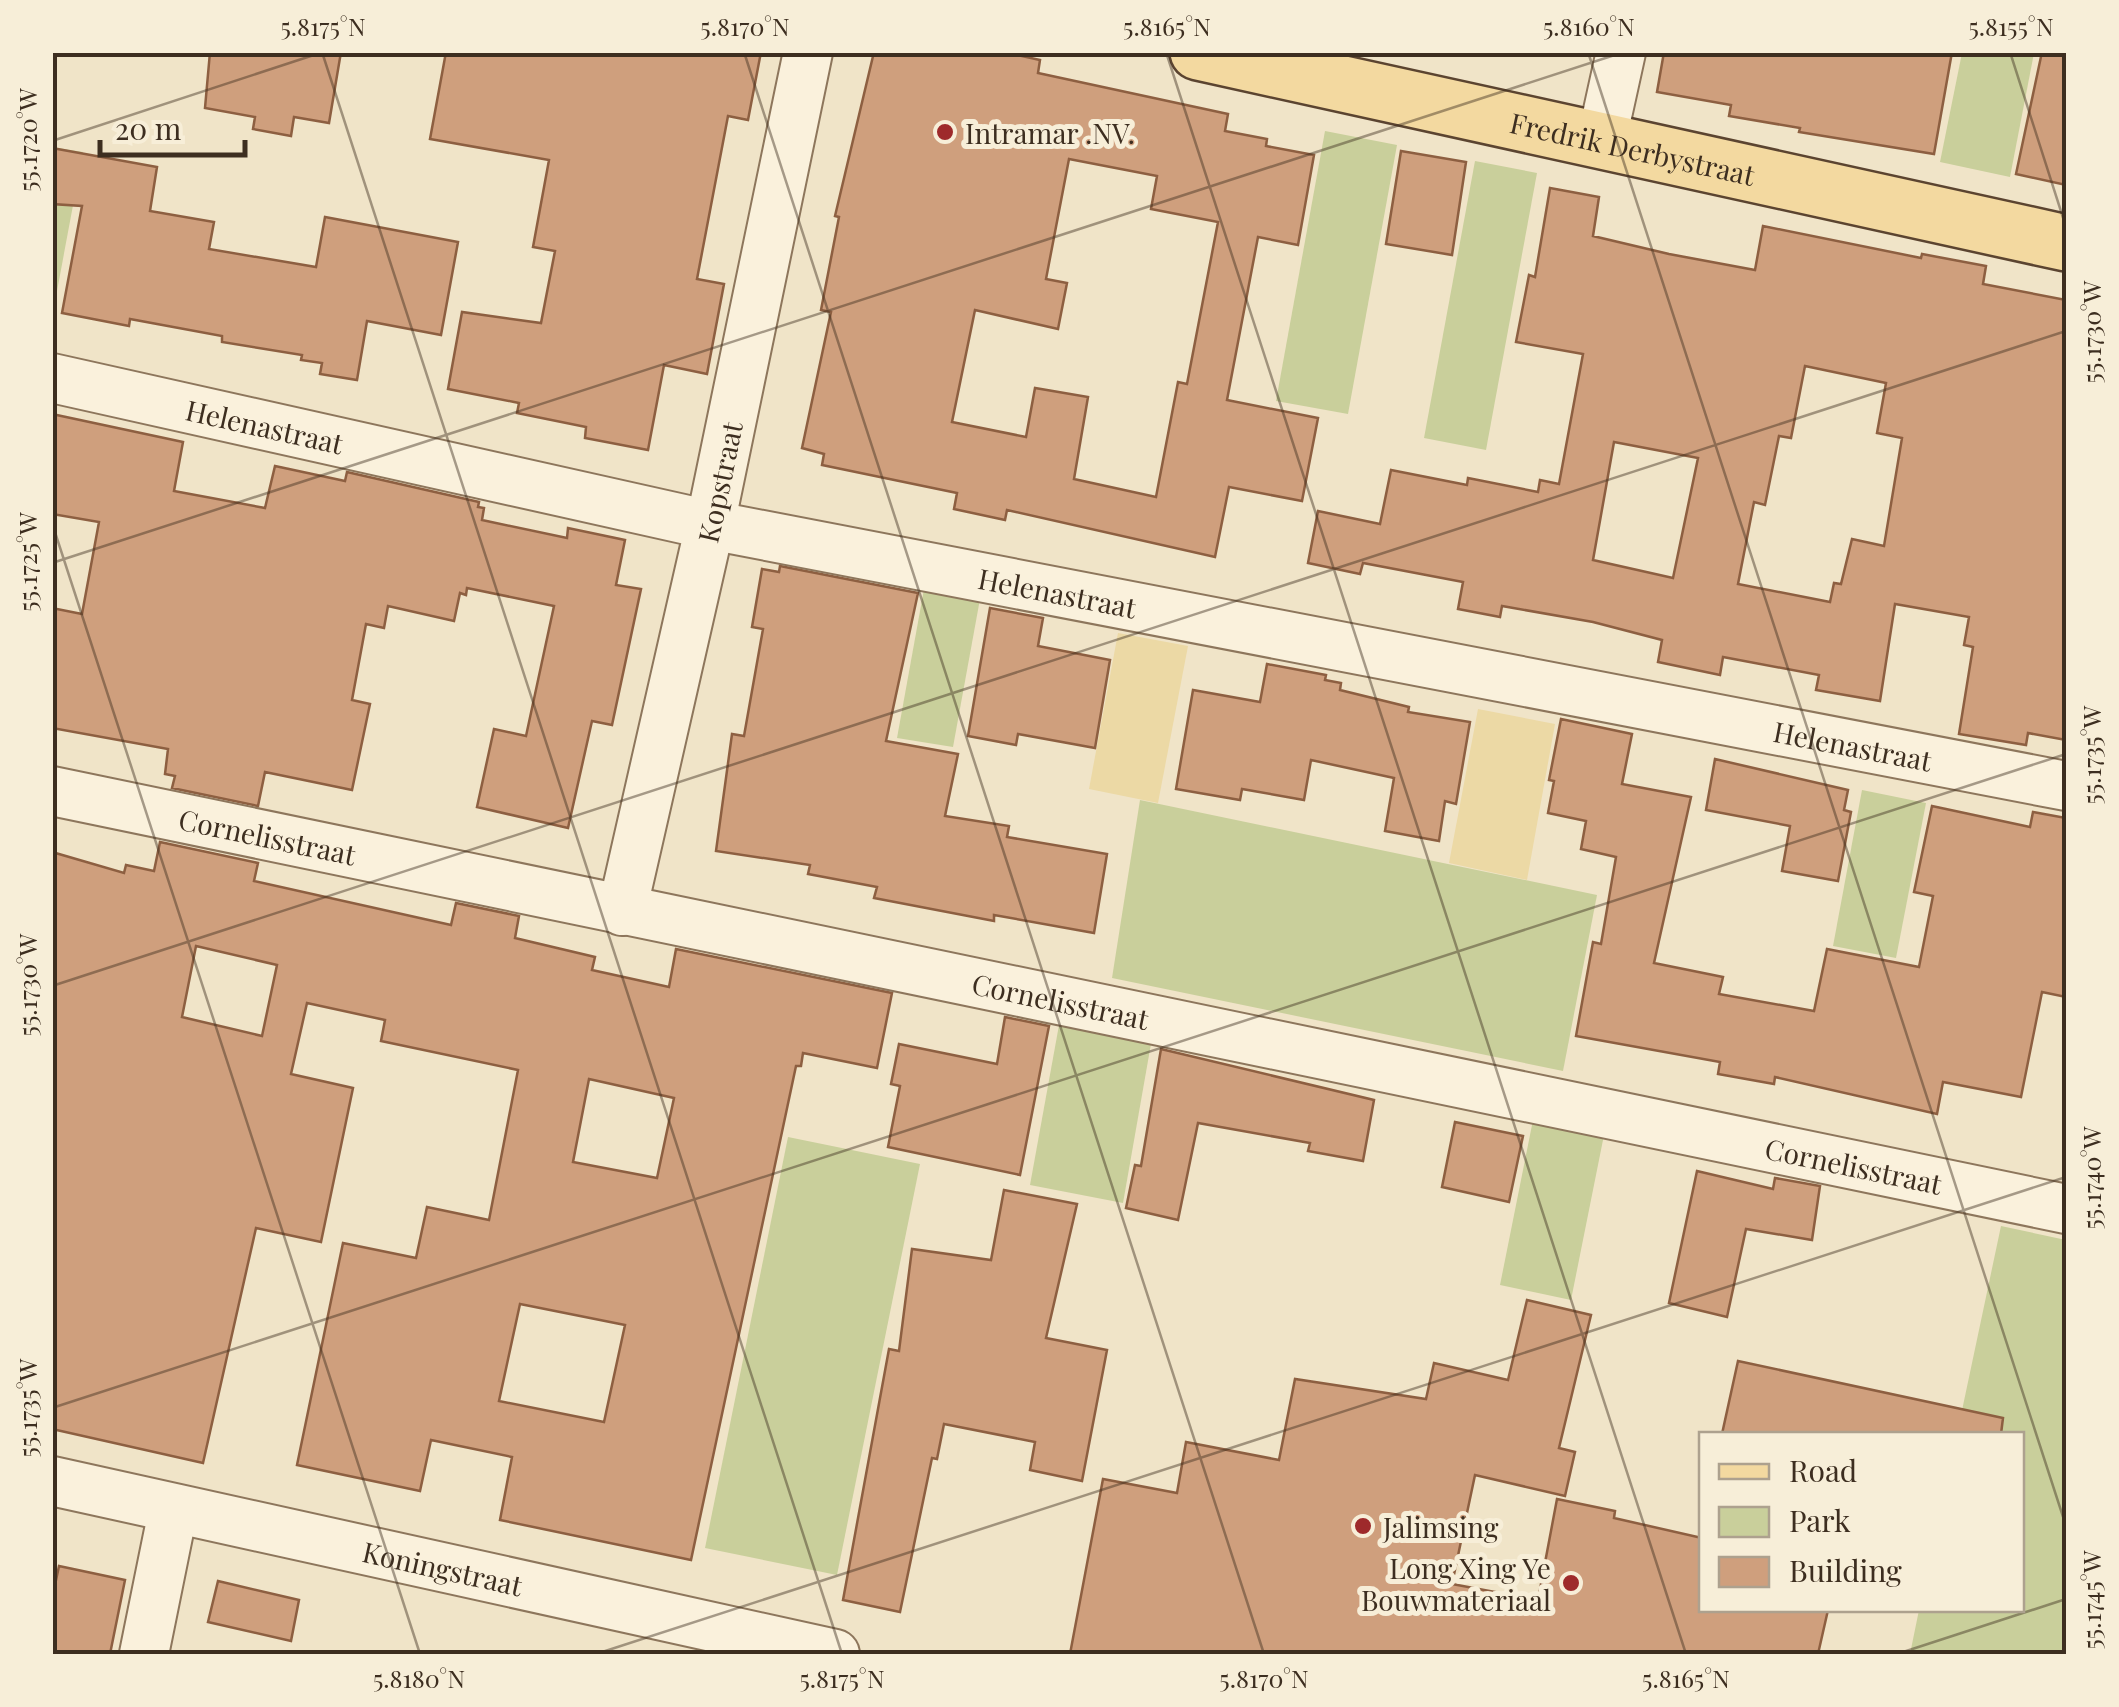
<svg xmlns="http://www.w3.org/2000/svg" width="2119" height="1707" font-family="'Playfair Display',serif">
	<rect width="100%" height="100%" fill="#f0e4c8"/>
	<g fill="#c9cf9b">
		<path d="M1962,53H2034L2010,177L1940,162Z"/>
		<path d="M1325,131L1397,145L1348,414L1276,401Z"/>
		<path d="M52,147L83,152L54,307L52,306Z"/>
		<path d="M1475,161L1537,173L1486,450L1424,438Z"/>
		<path d="M926,578L982,588L953,747L897,738Z"/>
		<path d="M1862,790L1926,803L1896,958L1833,946Z"/>
		<path d="M1140,800L1597,895L1563,1071L1112,978Z"/>
		<path d="M1063,1003L1155,1021L1123,1203L1030,1185Z"/>
		<path d="M1533,1120L1604,1135L1571,1300L1500,1285Z"/>
		<path d="M788,1137L920,1164L837,1575L705,1548Z"/>
		<path d="M2001,1226L2066,1240V1654H1910L1919,1610H2022V1434H1957Z"/>
	</g>
	<g fill="#ecd9a5">
		<path d="M1118,633L1188,646L1158,803L1089,789Z"/>
		<path d="M1478,709L1555,724L1527,880L1449,863Z"/>
	</g>
	<g fill="#cf9f7d" stroke="#8d5f41" stroke-width="2.5" fill-rule="evenodd">
		<path d="M210,52H341L329,123L294,117L291,136L253,129L255,117L205,108Z"/>
		<path d="M446,52H761L748,120L728,116L697,279L724,284L707,374L664,365L648,450L585,438L586,427L517,413L519,403L448,389L462,312L541,323L555,251L533,247L549,160L430,139Z"/>
		<path d="M874,52H1004L1040,60L1038,73L1228,114L1225,131L1267,139L1266,146L1314,155L1298,245L1258,237L1227,400L1318,418L1302,501L1229,487L1215,557L1007,510L1005,520L954,509L957,493L822,465L824,454L802,448L831,312L821,310L839,217L835,216ZM1069,159L1157,176L1151,209L1218,222L1187,384L1178,382L1156,497L1074,479L1088,397L1035,388L1026,437L952,422L975,310L1058,329L1067,283L1046,279Z"/>
		<path d="M1664,52H1952L1934,154L1799,132L1800,128L1729,116L1731,105L1657,92Z"/>
		<path d="M2042,52H2066V185L2016,174Z"/>
		<path d="M52,148L157,167L150,211L214,222L209,249L316,267L325,217L458,242L441,335L367,321L357,380L320,374L322,363L301,360L302,355L222,342V336L130,319L129,326L62,313L82,206L52,204Z"/>
		<path d="M1401,151L1466,162L1452,255L1386,244Z"/>
		<path d="M1550,188L1599,197L1593,236L1669,254L1755,270L1763,226L1921,258L1922,254L1986,266L1983,284L2066,300V740L2028,733L2026,745L1959,734L1973,647L1964,645L1969,617L1895,604L1880,701L1816,690L1819,675L1723,657L1720,675L1658,662L1662,640L1593,622L1502,606L1500,617L1458,609L1463,582L1363,563L1360,574L1308,563L1318,511L1380,524L1391,470L1467,485L1468,478L1538,492L1540,480L1559,484L1583,354L1516,342L1529,275L1535,277ZM1805,366L1886,383L1877,433L1902,438L1884,546L1852,539L1841,584L1834,583L1830,602L1738,584L1754,502L1765,505L1779,436L1791,438ZM1614,442L1698,458L1673,578L1593,560Z"/>
		<path d="M52,414L183,442L174,491L265,508L275,466L345,481L347,472L479,502L478,507L484,508L482,520L567,538L568,528L625,540L616,585L641,589L612,725L592,721L568,828L477,807L494,729L526,736L554,606L467,588L466,595L460,593L454,621L388,606L384,628L366,624L352,700L370,704L352,790L265,772L258,806L172,788L175,776L165,774L168,749L52,728V608L82,614L99,522L52,514Z"/>
		<path d="M780,566L918,593L886,741L958,754L945,816L1009,826L1007,837L1107,854L1094,933L994,915V921L874,898L877,887L808,874L810,865L716,851L732,734L744,736L763,629L752,627L762,569L779,572Z"/>
		<path d="M990,608L1043,618L1038,646L1110,660L1095,748L1018,734L1016,745L968,736Z"/>
		<path d="M1267,664L1326,675L1325,680L1341,683L1340,690L1409,707L1408,712L1470,722L1456,804L1445,801L1439,841L1385,831L1394,778L1311,760L1304,800L1242,789L1240,800L1176,789L1193,690L1260,702Z"/>
		<path d="M1561,719L1632,734L1622,784L1691,797L1654,963L1723,977L1719,994L1814,1011L1827,949L1919,967L1933,896L1914,892L1932,806L2030,827L2033,812L2066,818V997L2042,992L2021,1097L1943,1082L1937,1114L1775,1077L1774,1084L1718,1074L1720,1062L1576,1036L1593,942L1601,944L1616,857L1581,849L1586,821L1548,813L1554,781L1549,780Z"/>
		<path d="M1715,759L1848,790L1844,810L1851,812L1838,881L1782,871L1790,826L1706,810Z"/>
		<path d="M160,842L258,863L254,881L451,925L456,903L519,916L515,938L595,957L592,970L669,987L676,949L892,993L877,1068L803,1053L801,1066H796L691,1560L500,1520L512,1457L431,1440L420,1491L297,1465L343,1243L416,1258L427,1207L489,1220L518,1070L381,1041L385,1020L307,1003L291,1074L353,1088L321,1242L256,1228L203,1463L52,1429V852L124,873L126,865L154,871ZM196,946L277,965L262,1036L182,1017ZM589,1079L674,1098L657,1178L573,1162ZM520,1304L625,1325L604,1422L499,1401Z"/>
		<path d="M1005,1017L1049,1026L1020,1175L888,1147L900,1086L891,1084L899,1044L997,1064Z"/>
		<path d="M1161,1049L1374,1100L1363,1161L1308,1151L1310,1143L1198,1123L1178,1220L1126,1208L1135,1165L1141,1166Z"/>
		<path d="M1455,1122L1523,1136L1509,1202L1442,1187Z"/>
		<path d="M1697,1171L1773,1189L1775,1178L1820,1186L1812,1240L1746,1229L1727,1317L1669,1303Z"/>
		<path d="M1004,1190L1077,1204L1046,1338L1107,1350L1082,1481L1030,1470L1035,1442L944,1424L937,1459L932,1458L900,1612L843,1600L889,1349L899,1351L912,1249L991,1260Z"/>
		<path d="M1527,1300L1591,1315L1559,1448L1575,1452L1565,1496L1475,1475L1452,1584L1538,1600L1557,1499L1615,1511L1614,1518L1702,1538V1610H1828L1818,1654H1070L1103,1479L1177,1493L1186,1442L1279,1460L1295,1379L1426,1399L1434,1363L1508,1380Z"/>
		<path d="M1738,1361L2003,1418L2001,1434H1722Z"/>
		<path d="M59,1566L125,1580L110,1654H52V1599Z"/>
		<path d="M218,1581L299,1600L291,1641L208,1622Z"/>
	</g>
	<g fill="none" stroke-linecap="round" stroke-linejoin="round">
		<defs>
			<g id="minor">
				<path d="M1601,143L1621,52"/>
				<path id="s1" d="M52,378L710,525L2066,786"/>
				<path id="s2" d="M52,791L2066,1209"/>
				<path id="s3" d="M622,911L710,525L808,52"/>
				<path id="s4" d="M52,1481L835,1654"/>
				<path d="M144,1654L173,1511"/>
			</g>
			<g id="major">
				<path id="s5" d="M1198,52L2066,243"/>
			</g>
		</defs>
		<use href="#minor" stroke="#8d765c" stroke-width="52"/>
		<use href="#major" stroke="#5b4430" stroke-width="60"/>
		<use href="#minor" stroke="#faf1dc" stroke-width="48"/>
		<use href="#major" stroke="#f3d9a0" stroke-width="55"/>
	</g>
	<path fill="none" stroke="#3d2e20" stroke-width="2.5" stroke-opacity="0.45" d="M322,52L842,1654M744,52L1264,1654M1166,52L1686,1654M1588,52L2066,1526M2010,52L2066,227M52,141L323,52M52,523L420,1654M52,563L1624,52M52,986L2066,331M52,1408L2066,754M596,1654L2066,1177M1897,1654L2066,1599"/>
	<g fill="#9e2a2b" stroke="#f7eed8" stroke-width="4">
		<circle cx="945" cy="132" r="10"/>
		<circle cx="1363" cy="1526" r="10"/>
		<circle cx="1571" cy="1583" r="10"/>
	</g>
	<g text-anchor="middle" dominant-baseline="central" stroke-width="10" stroke-linejoin="round" paint-order="stroke">
		<g font-size="28" fill="#3d2e20" stroke="#f7eed8" text-anchor="start">
			<text x="965" y="132">Intramar .NV.</text>
			<text x="1383" y="1526">Jalimsing</text>
			<text x="1551" y="1567" text-anchor="end">Long Xing Ye<tspan x="1551" dy="32">Bouwmateriaal</tspan></text>
		</g>
		<g font-size="28" fill="#3d2e20" stroke="#f7eed8">
			<text stroke="none"><textPath href="#s5" startOffset="445">Fredrik Derbystraat</textPath></text>
			<text stroke="none"><textPath href="#s1" startOffset="218">Helenastraat</textPath></text>
			<text stroke="none"><textPath href="#s3" startOffset="440">Kopstraat</textPath></text>
			<text stroke="none"><textPath href="#s1" startOffset="1028">Helenastraat</textPath></text>
			<text stroke="none"><textPath href="#s1" startOffset="1838">Helenastraat</textPath></text>
			<text stroke="none"><textPath href="#s2" startOffset="220">Cornelisstraat</textPath></text>
			<text stroke="none"><textPath href="#s2" startOffset="1030">Cornelisstraat</textPath></text>
			<text stroke="none"><textPath href="#s2" startOffset="1840">Cornelisstraat</textPath></text>
			<text stroke="none"><textPath href="#s4" startOffset="400">Koningstraat</textPath></text>
		</g>
	</g>
	<rect width="2119" height="1707" fill="none" stroke="#f7eed8" stroke-width="110"/>
	<rect x="1699" y="1432" width="325" height="180" fill="#f7eed8" stroke="#ada18e" stroke-width="2.5"/>
	<rect x="1719" y="1464" width="50" height="15" fill="#f3d9a0" stroke="#ada18e" stroke-width="2.5"/>
	<text x="1789" y="1482" font-size="30" fill="#3d2e20">Road</text>
	<rect x="1719" y="1507" width="50" height="30" fill="#c9cf9b" stroke="#ada18e" stroke-width="2.5"/>
	<text x="1789" y="1532" font-size="30" fill="#3d2e20">Park</text>
	<rect x="1719" y="1557" width="50" height="30" fill="#cf9f7d" stroke="#ada18e" stroke-width="2.5"/>
	<text x="1789" y="1582" font-size="30" fill="#3d2e20">Building</text>
	<path d="M100 140v15h145v-15" fill="none" stroke="#3d2e20" stroke-width="5"/>
	<text x="115" y="140" font-size="30" fill="#3d2e20" stroke="#f7eed8" stroke-width="8" paint-order="stroke">20 m</text>
	<rect x="55" y="55" width="2009" height="1597" fill="none" stroke="#3d2e20" stroke-width="4"/>
	<g font-size="25" text-anchor="middle" fill="#3d2e20">
		<text x="323" y="36">5.8175°N</text>
		<text x="745" y="36">5.8170°N</text>
		<text x="1167" y="36">5.8165°N</text>
		<text x="1589" y="36">5.8160°N</text>
		<text x="2011" y="36">5.8155°N</text>
		<text transform="translate(28 140) rotate(-90)" y="9">55.1720°W</text>
		<text transform="translate(2092 332) rotate(-90)" y="9">55.1730°W</text>
		<text transform="translate(28 562) rotate(-90)" y="9">55.1725°W</text>
		<text transform="translate(2092 755) rotate(-90)" y="9">55.1735°W</text>
		<text transform="translate(28 985) rotate(-90)" y="9">55.1730°W</text>
		<text transform="translate(2092 1178) rotate(-90)" y="9">55.1740°W</text>
		<text transform="translate(28 1408) rotate(-90)" y="9">55.1735°W</text>
		<text transform="translate(2092 1600) rotate(-90)" y="9">55.1745°W</text>
		<text x="419" y="1688">5.8180°N</text>
		<text x="842" y="1688">5.8175°N</text>
		<text x="1264" y="1688">5.8170°N</text>
		<text x="1686" y="1688">5.8165°N</text>
	</g>
</svg>
